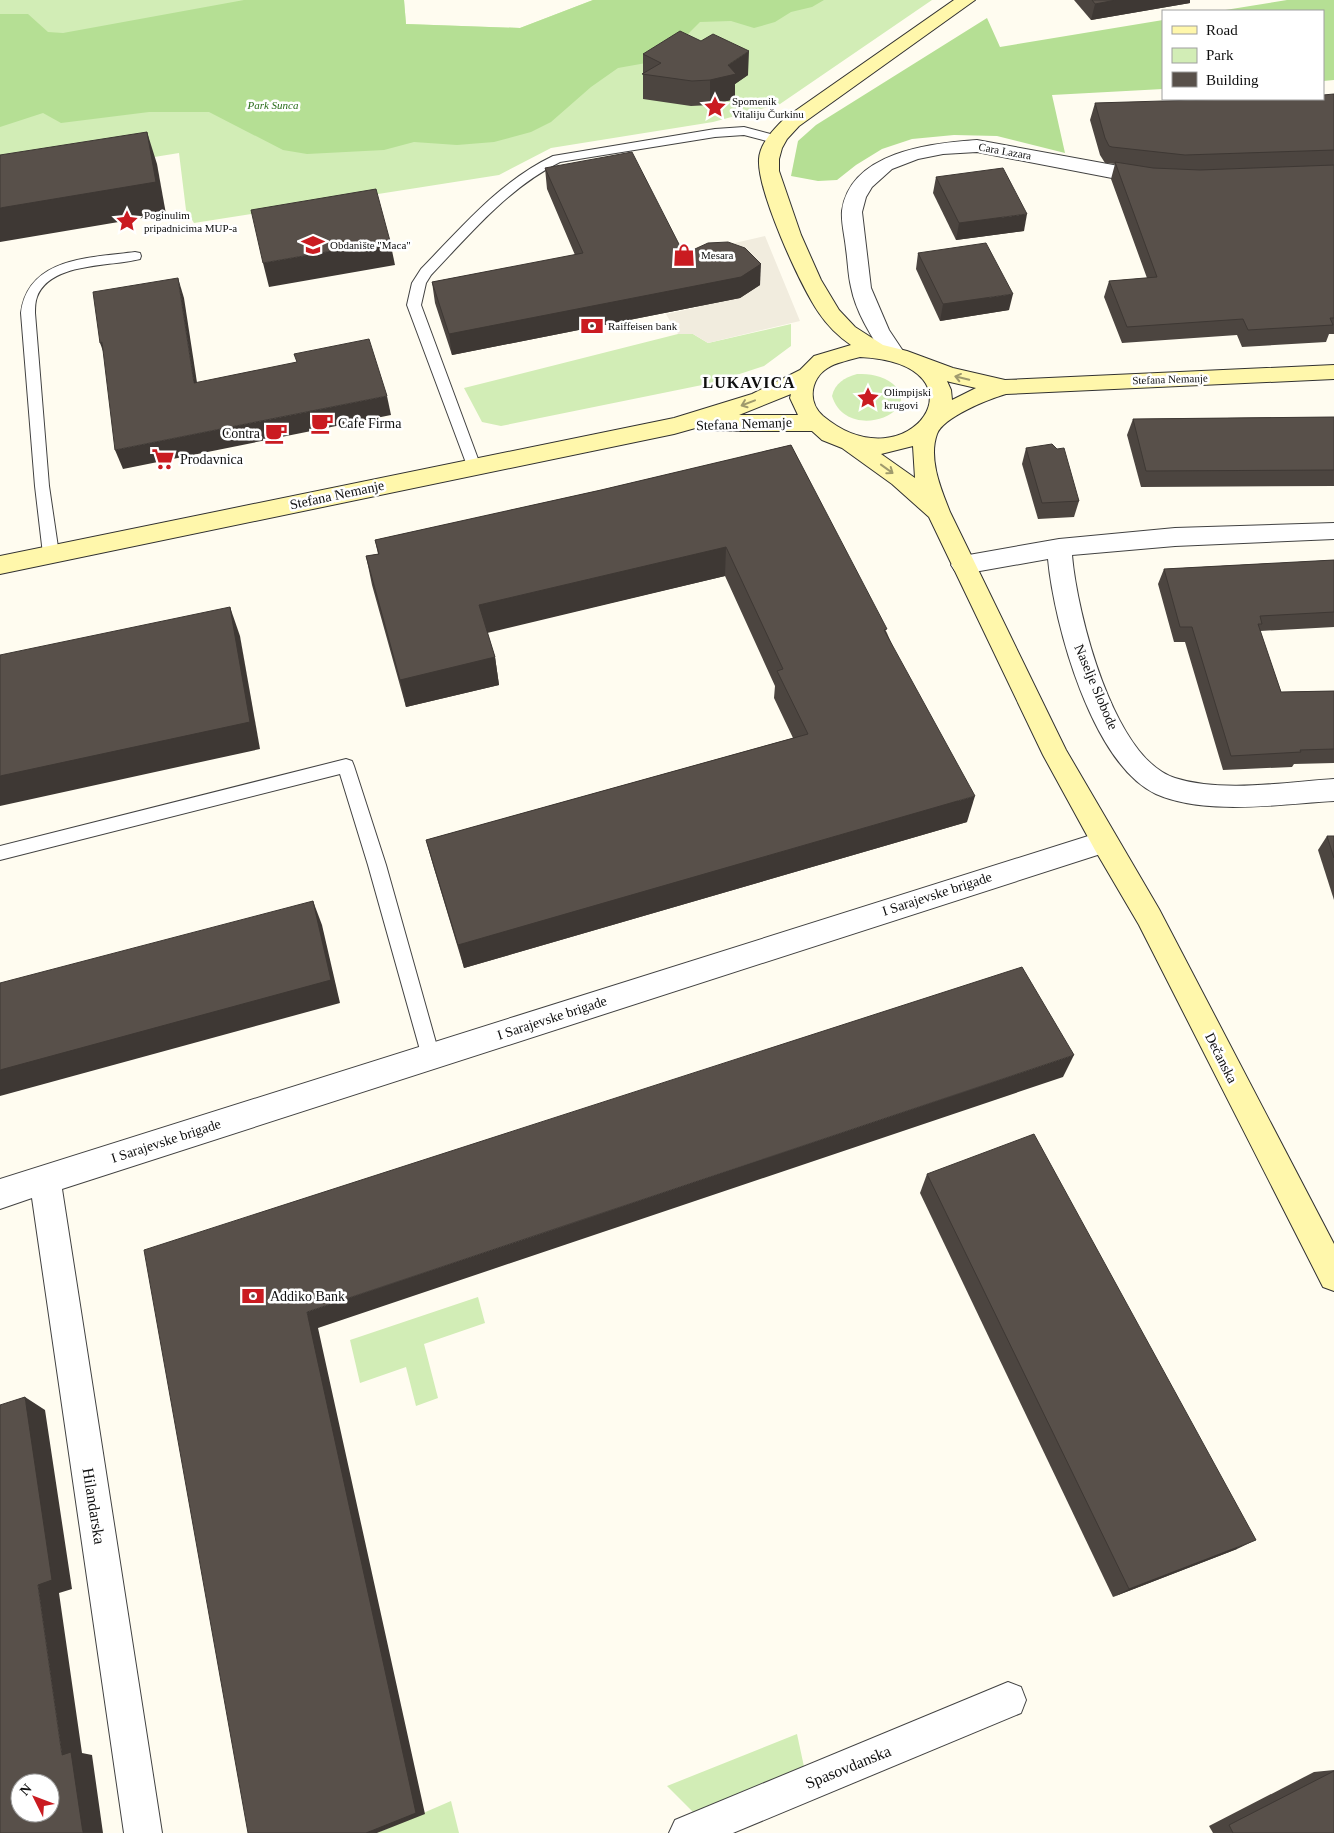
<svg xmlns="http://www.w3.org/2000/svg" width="1334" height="1833" font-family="Georgia,serif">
	<rect width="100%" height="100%" fill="#fffcf0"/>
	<g fill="#d2edb6">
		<path d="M0,0H404L406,24L520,28L593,0H932L780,104L713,122L551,148L499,175L194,223L186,210L179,153L0,182Z"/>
		<path d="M791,324V346L764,366L712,383L501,426L482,422L464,388L678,334H693L708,343Z"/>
		<path d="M857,374C870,374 882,375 893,384C926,412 847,444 832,396C835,383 844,378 857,374Z"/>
		<path d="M478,1297L485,1323L424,1344L438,1398L416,1406L406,1367L360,1383L350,1340Z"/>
		<path d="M797,1734L806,1776L700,1819L667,1786Z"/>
		<path d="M451,1801L459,1833H377Z"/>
	</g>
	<g fill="#b5df94">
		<path d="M244,0H404L406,24L520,28L593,0H824L812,7L791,12L775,22L754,28L731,21L700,22L672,50L646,63L618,68L591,87L551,122L531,132L494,142L457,145L414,142L384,150L307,154L283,150L209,112H149L61,123L43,113L0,127V14H28L48,32L63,33Z"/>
		<path d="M1287,0H1334V80L1323,81V11H1219Z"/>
		<path d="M987,18L1000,47L1163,20V89L1052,95L1065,153L997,136L954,135L912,139L882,149L856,165L837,180L818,181L791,176L798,141L816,125Z"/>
	</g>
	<path fill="#f1ecde" d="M765,236L800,321L708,343L693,334H678L666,314L699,307L674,257Z"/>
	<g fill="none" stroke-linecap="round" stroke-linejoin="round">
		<defs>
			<g id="lane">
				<path d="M744,127L778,136L780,139L774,143L744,135L715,137L560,162C508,188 471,233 431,275L426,283L421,305L481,467L474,472L469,471L407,305L412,283L421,269C462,227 499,182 553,156L715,129Z"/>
				<path d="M135,252L140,253L141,256L140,259C110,267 50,262 37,297C35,302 35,308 35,313L49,486L59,554L56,558H46L43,554L35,486L21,313C28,257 90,258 135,252Z"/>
				<path d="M346,759L352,761L354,766L386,865L440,1057L438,1063L431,1065L424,1063L422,1057L368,865L340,774L0,860V846Z"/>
			</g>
			<g id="street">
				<path d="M977,140L1157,173L1160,177L1157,181L1150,183L1112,178L977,152L943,154L918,159L892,169L872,187L866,197L862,212L871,288L889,330L905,354L902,359L894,361L886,359C872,337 856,313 851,287C848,275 848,262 846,249C845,237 841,223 842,211C850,152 931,143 977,140Z"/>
				<path d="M1334,523V539L1175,546L1072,555C1077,613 1113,758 1175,778C1222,793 1286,782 1334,779V801C1281,804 1206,816 1156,794C1092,764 1054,624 1048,559L963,574L955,571L951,565L955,559L963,556L1059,539L1175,528Z"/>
				<path d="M1104,831L1113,834L1117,842L1113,850L62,1189L162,1833H124L32,1198L0,1209V1179Z"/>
				<path d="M1008,1682L1021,1687L1026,1700L1021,1713L733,1833H669L675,1820Z"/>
			</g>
			<path id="secondary" d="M954,0H975L799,126L787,139L782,148L779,159V171L801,235L821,280L839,310L855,327L883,345L907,351L953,368L1005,380L1334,365V379L1006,394C989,399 943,417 937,434C928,459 941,489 950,512L1066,750L1159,909L1334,1244V1291L1323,1287L1139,925L1095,850L1043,755L929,517L892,484L842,448L822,440L812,431H716L708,428L706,425L674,434L0,574V556L674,418L752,394L800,370L814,356L851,345C838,336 827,325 819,313C800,285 757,191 759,159C760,143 774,129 785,118ZM860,357C994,364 909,488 823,416C806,401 811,376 831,366C839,362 850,360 860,357ZM947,381L950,382L976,388L952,400L951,390ZM791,394L790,398L798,415H739ZM913,446L915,478L881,454Z"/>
		</defs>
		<use href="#lane" stroke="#424242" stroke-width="2"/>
		<use href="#street" stroke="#424242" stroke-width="2"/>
		<use href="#secondary" stroke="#313131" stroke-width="2"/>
		<use href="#lane" fill="#fff" fill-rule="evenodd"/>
		<use href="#street" fill="#fff" fill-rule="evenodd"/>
		<use href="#secondary" fill="#fff7ab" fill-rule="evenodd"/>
	</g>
	<g fill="#4c4540">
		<path d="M1074,0H1190V3L1091,20Z"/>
		<path d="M643,54L748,75L735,84V99L710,105L691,106L643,99Z"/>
		<path d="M1334,94V334H1329L1326,342L1242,347L1237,335L1122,343L1104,297L1109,281L1147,278L1111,179L1115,164L1105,163L1100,155L1090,120L1095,103L1323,99Z"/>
		<path d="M545,168L684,254L760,285L740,298L452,355L435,303L432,282L575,255L547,189Z"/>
		<path d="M936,177L1024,231L956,240L933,193Z"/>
		<path d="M918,253L1009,310L940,321L916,269Z"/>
		<path d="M1334,417V486L1141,487L1127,435L1133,419Z"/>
		<path d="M791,445L887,633L967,822L464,968L433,865L426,840L793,738L774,698L775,686L725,576L487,632L495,657L499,685L406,707L372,585L366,556L378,554L375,540L601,490Z"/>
		<path d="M1026,448L1079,501L1074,517L1038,519L1022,464Z"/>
		<path d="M1334,560V627L1260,631L1281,692L1334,691V763L1294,764L1292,767L1223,770L1185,642H1174L1158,584L1164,569Z"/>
		<path d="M1327,836H1334V900L1318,850Z"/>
		<path d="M927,1174L1237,1549L1113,1597L920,1193Z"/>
		<path d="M1334,1770V1833H1213L1209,1826L1314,1772Z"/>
	</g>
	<g fill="#3e3834">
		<path d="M1116,0H1190V3L1091,20L1095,4Z"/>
		<path d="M749,51L748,75L735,84V99L710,105V80L728,65Z"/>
		<path d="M147,132L157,164L166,214L0,242V208Z"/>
		<path d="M1027,214L1024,231L956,240L959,223Z"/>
		<path d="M390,241L395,265L269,287L263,263Z"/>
		<path d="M761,264L760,285L740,298L452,355L449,334Z"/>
		<path d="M178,278L184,298L200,402L194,383Z"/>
		<path d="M1013,294L1009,310L940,321L943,304Z"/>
		<path d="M102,342L107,362L100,343Z"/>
		<path d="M387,396L391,415L123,469L115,450Z"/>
		<path d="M726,547L725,576L483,634L479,605Z"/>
		<path d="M230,607L240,636L260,749L0,806V776Z"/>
		<path d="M495,657L499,685L406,707L400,680Z"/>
		<path d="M975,796L967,822L464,968L458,945Z"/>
		<path d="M313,901L322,925L340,1003L0,1096V1070Z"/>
		<path d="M1074,1055L1063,1077L318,1328L425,1814L377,1833H366L307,1312Z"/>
		<path d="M25,1397L45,1410L72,1589L59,1593L82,1753L92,1755L103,1833H83L62,1755L38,1585Z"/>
		<path d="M1256,1540L1237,1549L1113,1597L1129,1589Z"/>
	</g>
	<g fill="#58504a" stroke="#3e3834" fill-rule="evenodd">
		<path d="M1092,0H1116L1095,4Z"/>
		<path d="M680,31L701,41L713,34L749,51L728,65L736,74L710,80L692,81L642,74L661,63L643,54Z"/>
		<path d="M1334,94V150L1185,155L1112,147L1109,146L1105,138L1095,103L1230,99H1323V95Z"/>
		<path d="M147,132L156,182L0,208V155Z"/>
		<path d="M632,152L684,254L708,243L728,242L745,248L761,264L741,277L449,334L432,282L583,253L545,168Z"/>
		<path d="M1115,162L1153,168L1200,170L1334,165V318H1330L1333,325L1248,330L1243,319L1127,327L1109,281L1157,277Z"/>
		<path d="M1003,168L1027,214L959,223L936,177Z"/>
		<path d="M376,189L390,241L263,263L251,210Z"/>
		<path d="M986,243L1013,294L943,304L918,253Z"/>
		<path d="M178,278L194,383L297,362L294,354L369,339L387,396L115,450L102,342L100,343L93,292Z"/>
		<path d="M1334,417V470L1146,471L1133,419Z"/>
		<path d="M1052,444L1057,449L1064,448L1079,501L1042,503L1026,448Z"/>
		<path d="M791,445L887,629L884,630L975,796L458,945L426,840L808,734L777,671L783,669L726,547L479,605L495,657L400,680L366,556L379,554L375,540L601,490Z"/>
		<path d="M1334,560V612L1260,616L1262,624H1258L1281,692L1334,691V749L1300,750L1301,752L1231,756L1192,627H1180L1164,569Z"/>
		<path d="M230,607L250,722L0,776V655Z"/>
		<path d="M1327,836H1334V858Z"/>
		<path d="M313,901L331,980L0,1070V983Z"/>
		<path d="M1022,967L1074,1055L307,1312L416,1813L366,1833H248L144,1250Z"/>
		<path d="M1034,1134L1256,1540L1129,1589L927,1174Z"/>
		<path d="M25,1397L52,1580L38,1585L62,1755L71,1752L83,1833H0V1405ZM20,1783H50V1813H20Z"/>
		<path d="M1334,1771V1833H1233L1229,1825Z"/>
	</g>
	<defs><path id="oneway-shaft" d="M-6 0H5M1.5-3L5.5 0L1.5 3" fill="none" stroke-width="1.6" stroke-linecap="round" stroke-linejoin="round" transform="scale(1.25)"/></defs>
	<g stroke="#9f9a6d">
		<use href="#oneway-shaft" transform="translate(962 378) rotate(-167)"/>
		<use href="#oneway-shaft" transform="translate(748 403) rotate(159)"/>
		<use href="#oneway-shaft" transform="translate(887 469) rotate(36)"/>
	</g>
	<defs>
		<symbol id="sight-bare" viewBox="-9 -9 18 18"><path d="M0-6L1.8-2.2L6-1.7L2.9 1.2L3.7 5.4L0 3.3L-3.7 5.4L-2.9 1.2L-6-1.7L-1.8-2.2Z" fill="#ca1b21" stroke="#fff" stroke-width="2.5" paint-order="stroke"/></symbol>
		<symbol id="school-bare" viewBox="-9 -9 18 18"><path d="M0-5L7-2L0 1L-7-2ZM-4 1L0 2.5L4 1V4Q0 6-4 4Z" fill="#ca1b21" stroke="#fff" stroke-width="2.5" paint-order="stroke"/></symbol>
		<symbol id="shop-bare" viewBox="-9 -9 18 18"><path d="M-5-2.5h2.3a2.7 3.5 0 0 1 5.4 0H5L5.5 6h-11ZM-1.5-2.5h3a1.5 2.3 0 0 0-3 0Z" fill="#ca1b21" stroke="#fff" stroke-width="2.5" paint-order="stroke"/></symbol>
		<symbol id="bank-bare" viewBox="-9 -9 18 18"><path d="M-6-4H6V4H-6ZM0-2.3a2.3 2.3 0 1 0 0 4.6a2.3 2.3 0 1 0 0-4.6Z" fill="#ca1b21" stroke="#fff" stroke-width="2.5" paint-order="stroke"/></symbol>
		<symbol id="cafe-bare" viewBox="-9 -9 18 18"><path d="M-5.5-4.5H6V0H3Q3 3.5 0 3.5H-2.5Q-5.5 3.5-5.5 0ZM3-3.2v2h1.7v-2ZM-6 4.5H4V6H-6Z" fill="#ca1b21" stroke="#fff" stroke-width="2.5" paint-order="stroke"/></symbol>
		<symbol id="supermarket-bare" viewBox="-9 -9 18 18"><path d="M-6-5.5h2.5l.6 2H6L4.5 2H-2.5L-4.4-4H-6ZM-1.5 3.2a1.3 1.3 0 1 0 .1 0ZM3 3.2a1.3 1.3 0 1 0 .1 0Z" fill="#ca1b21" stroke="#fff" stroke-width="2.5" paint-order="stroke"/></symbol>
	</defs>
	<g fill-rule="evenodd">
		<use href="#sight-bare" x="699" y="91" width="32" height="32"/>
		<use href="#sight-bare" x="111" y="205" width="32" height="32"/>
		<use href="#school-bare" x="297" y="229" width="32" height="32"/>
		<use href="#shop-bare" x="668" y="239" width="32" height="32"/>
		<use href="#bank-bare" x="576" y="310" width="32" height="32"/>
		<use href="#sight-bare" x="852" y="382" width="32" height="32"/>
		<use href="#cafe-bare" x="306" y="407" width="32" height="32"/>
		<use href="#cafe-bare" x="260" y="417" width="32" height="32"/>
		<use href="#supermarket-bare" x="147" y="443" width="32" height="32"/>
		<use href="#bank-bare" x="237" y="1280" width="32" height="32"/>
	</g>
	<g text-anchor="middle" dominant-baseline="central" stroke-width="5" stroke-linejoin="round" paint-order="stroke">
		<g font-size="11" fill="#0f0f0f" stroke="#fff" text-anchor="start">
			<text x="732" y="101">Spomenik<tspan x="732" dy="13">Vitaliju Čurkinu</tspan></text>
			<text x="144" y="215">Poginulim<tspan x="144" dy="13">pripadnicima MUP-a</tspan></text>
			<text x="330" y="245">Obdanište "Maca"</text>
			<text x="701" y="255">Mesara</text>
			<text x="608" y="326">Raiffeisen bank</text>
			<text x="884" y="392">Olimpijski<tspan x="884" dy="13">krugovi</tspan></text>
		</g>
		<g font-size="11" font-style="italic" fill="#296c19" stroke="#fff">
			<text x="273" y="105">Park Sunca</text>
		</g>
		<g font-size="11" fill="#0f0f0f" stroke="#fff">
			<text transform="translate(1005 151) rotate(10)">Cara Lazara</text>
			<text transform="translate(1170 379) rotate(-2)">Stefana Nemanje</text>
		</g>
		<g font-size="14" fill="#0f0f0f" stroke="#fff" text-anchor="start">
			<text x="338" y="423">Cafe Firma</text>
			<text x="260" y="433" text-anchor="end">Contra</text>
			<text x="180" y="459">Prodavnica</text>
			<text x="270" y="1296">Addiko Bank</text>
		</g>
		<g font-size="14" fill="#0f0f0f" stroke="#fff">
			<text transform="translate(744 424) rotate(-2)">Stefana Nemanje</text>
			<text transform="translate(337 495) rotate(-12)">Stefana Nemanje</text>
			<text transform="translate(1096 687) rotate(67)">Naselje Slobode</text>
			<text transform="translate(937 894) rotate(-18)">I Sarajevske brigade</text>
			<text transform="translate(552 1018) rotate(-18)">I Sarajevske brigade</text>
			<text transform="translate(1221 1058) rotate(63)">Dečanska</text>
			<text transform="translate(166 1141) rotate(-18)">I Sarajevske brigade</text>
		</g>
		<g font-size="16" font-weight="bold" letter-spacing="1" fill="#0f0f0f" stroke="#fff">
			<text x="749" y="382">LUKAVICA</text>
		</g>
		<g font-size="16" fill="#0f0f0f" stroke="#fff">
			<text transform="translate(94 1506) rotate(81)">Hilandarska</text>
			<text transform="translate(848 1767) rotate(-22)">Spasovdanska</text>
		</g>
	</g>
	<rect x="1162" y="10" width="162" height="90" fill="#ffffff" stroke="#9f9f9f"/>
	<rect x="1172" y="26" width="25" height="8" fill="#fff7ab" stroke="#9f9f9f"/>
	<text x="1206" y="35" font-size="15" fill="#0f0f0f">Road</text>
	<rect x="1172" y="48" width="25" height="15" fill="#d2edb6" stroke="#9f9f9f"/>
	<text x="1206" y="60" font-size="15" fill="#0f0f0f">Park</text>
	<rect x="1172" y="72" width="25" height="15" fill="#58504a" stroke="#9f9f9f"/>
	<text x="1206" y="85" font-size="15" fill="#0f0f0f">Building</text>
	<g transform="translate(35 1798) rotate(312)"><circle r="24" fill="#ffffff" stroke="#9f9f9f"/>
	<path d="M0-4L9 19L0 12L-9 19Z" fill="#ca1b21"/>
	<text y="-8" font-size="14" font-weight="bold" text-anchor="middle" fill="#0f0f0f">N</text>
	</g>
</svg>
